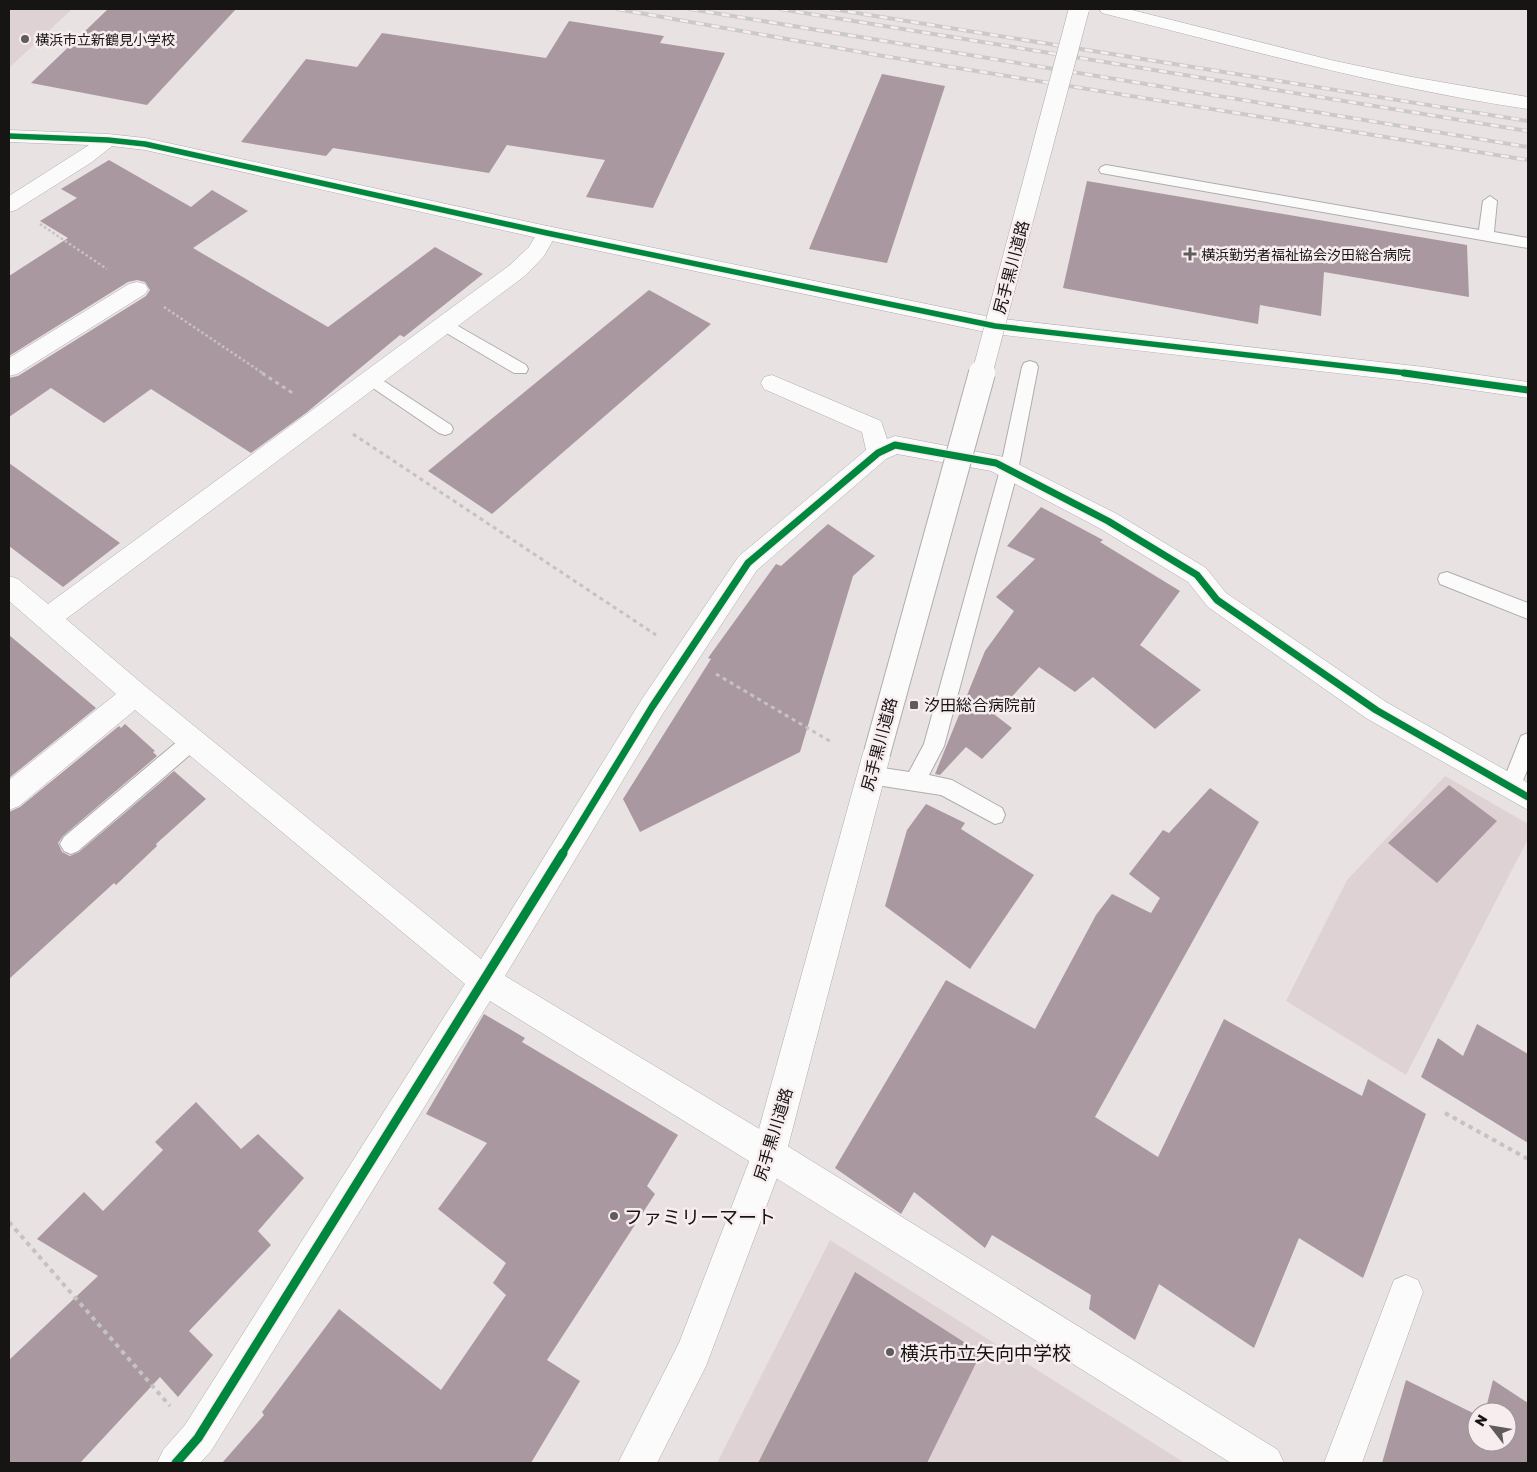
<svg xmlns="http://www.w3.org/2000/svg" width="1537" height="1472" font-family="'Golos Text','Noto Sans JP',sans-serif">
	<rect width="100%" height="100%" fill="#e8e2e3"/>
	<g fill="#dfd2d4">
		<path d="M9,9H72L9,68Z"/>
		<path d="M1445,776L1528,824V839L1406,1075L1286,1001L1347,880Z"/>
		<path d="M830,1240L1185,1463H717Z"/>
	</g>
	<g fill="#aa98a0">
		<path d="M108,9H236L147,105L31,83Z"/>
		<path d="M569,21L664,36L660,43L725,53L653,208L586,197L605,160L507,145L489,173L333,148L326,156L241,142L306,59L357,67L382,33L546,58Z"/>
		<path d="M882,74L945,86L887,263L809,249Z"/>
		<path d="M109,160L191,207L212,190L248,211L193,248L328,327L435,247L483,274L404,337L400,335L306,413L251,453L151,389L104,423L51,388L9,417V378L18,376L146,296L150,290L145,282L137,280L128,282L9,356V276L68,238L40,221L77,198L61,189Z"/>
		<path d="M1087,181L1467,245L1469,297L1324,272L1321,316L1260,305L1258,324L1063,288Z"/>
		<path d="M649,290L711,324L492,514L428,471Z"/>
		<path d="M9,463L120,543L63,587L9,546Z"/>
		<path d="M1041,507L1103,540L1100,542L1180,591L1140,645L1201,690L1155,729L1093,677L1075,692L1039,667L995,715L1012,728L982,759L966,747L940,775L935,774L985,651L1014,611L996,597L1035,559L1007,546Z"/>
		<path d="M828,524L875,556L853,576L800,752L640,832L623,799L711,659L708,658L776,564L781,566Z"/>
		<path d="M9,635L96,708L9,778Z"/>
		<path d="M125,724L155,751L153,752L157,756L63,836L58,843L62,852L70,856L79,852L174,771L206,799L156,844L157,846L116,885L114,883L9,979V812L20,807L119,726L121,728Z"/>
		<path d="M1449,785L1497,821L1437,883L1388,843Z"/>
		<path d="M1210,788L1259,822L1095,1117L1158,1157L1224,1019L1362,1096L1368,1079L1426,1114L1363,1278L1299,1238L1254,1348L1159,1284L1135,1340L1089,1309L1091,1295L992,1235L985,1248L914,1192L901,1214L835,1168L946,980L1035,1029L1096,915L1112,894L1151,913L1160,898L1129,874L1163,830L1169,833Z"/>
		<path d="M926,804L965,823L961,829L1034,875L970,969L885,906L907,830Z"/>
		<path d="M484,1014L525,1038L522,1042L678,1135L647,1186L655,1194L547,1360L580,1381L531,1463H222L264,1415L262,1412L339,1309L441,1390L506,1295L493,1283L506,1263L438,1209L487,1143L426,1114Z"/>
		<path d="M1477,1024L1528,1054V1143L1421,1077L1438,1038L1463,1056Z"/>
		<path d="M196,1102L241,1149L258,1134L304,1178L258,1231L271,1245L189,1331L213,1355L178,1397L160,1377L80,1463H9V1360L98,1276L37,1239L84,1192L103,1211L163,1150L155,1142Z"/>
		<path d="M855,1272L981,1353L927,1463H758Z"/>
		<path d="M1406,1380L1477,1415V1442H1507V1412H1485L1493,1380L1528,1403V1463H1382Z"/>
	</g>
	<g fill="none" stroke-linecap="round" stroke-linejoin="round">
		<defs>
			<g id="lane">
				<path d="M1106,165L1479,230L1483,201L1490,196L1497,201L1494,232L1528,238V248L1101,173L1099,170L1101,167Z"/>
				<path d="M444,318L526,365L528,369L526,373H514L438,328L436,324L438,320Z"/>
				<path d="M1030,361L1036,363L1038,367L1018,470L944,746L929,775L952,780L1002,808L1005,815L1002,822L995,824L941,795L870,784L863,781L860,775L863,769L870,766L909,772L924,744L1000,470L1022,367L1024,363Z"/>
				<path d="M373,374L451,425L453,429L451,433L445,435L439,433L367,384L365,380L367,376Z"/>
				<path d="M1447,572L1528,603V619L1440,584L1438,579L1440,574Z"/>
				<path d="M192,732L199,735L202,741L199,747L78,851L71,854L64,851L60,844L64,837L185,735Z"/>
				<path d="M1528,733V768L1518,793L1511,796L1504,793L1501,787L1521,736Z"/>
			</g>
			<g id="street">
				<path d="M547,226L554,228L557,233L544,256L526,275L66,619L145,686L481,959L642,699L739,556L866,450L862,432L764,389L761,383L764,377L772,375L881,421L887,439L895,436L1004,457L1117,514L1206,568L1226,593L1386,702L1528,783V810L1366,718L1208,607L1188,582L1099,528L991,471L897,454L886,459L757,570L662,715L505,976L781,1142L1278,1450L1284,1463H1231L757,1166L490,1001L211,1451L200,1463H157L163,1450L185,1425L465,984L135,710L19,806L9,810V780L116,694L9,601V576L18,579L48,604L510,265L529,247L540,228Z"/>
				<path d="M137,282L145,284L148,289L145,294L17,374L9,376V358L129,284Z"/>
				<path d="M1406,1275L1418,1280L1423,1292L1362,1463H1324L1394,1280Z"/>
			</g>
			<g id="secondary">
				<path d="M1099,9H1128L1335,61L1412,77L1528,97V109C1384,88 1243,48 1102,13Z"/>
				<path d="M9,130L108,134L145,138L547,226L995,318L1424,367L1528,382V398L1424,383L995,334L547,240L145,150L112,146L92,162L16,210L9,212V196L89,145L9,142Z"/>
				<path d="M877,741L887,744L891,753L786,1154L706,1366L657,1463H618L679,1343L752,1154L863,753L867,744Z"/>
			</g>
		</defs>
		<use href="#lane" stroke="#b0acac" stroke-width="2"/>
		<use href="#street" stroke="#b0acac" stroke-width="1"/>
		<use href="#secondary" stroke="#b0acac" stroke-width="1"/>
		<g stroke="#c4c2c2" stroke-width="2.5" stroke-dasharray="2.5 2.5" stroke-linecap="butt">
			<path d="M40,224L107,269"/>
			<path d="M164,307L264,374"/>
		</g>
		<g stroke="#c4c2c2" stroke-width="3" stroke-dasharray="4 4" stroke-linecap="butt">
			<path d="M262,373L294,394"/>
			<path d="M353,434L656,635"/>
			<path d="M716,674L833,743"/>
		</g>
		<g stroke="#c4c2c2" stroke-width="4" stroke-dasharray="4.5 4.5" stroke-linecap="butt">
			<path d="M1445,1113L1528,1159"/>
			<path d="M9,1222L170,1406"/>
		</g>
		<use href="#lane" fill="#fcfbfb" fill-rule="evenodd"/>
		<use href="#street" fill="#fcfbfb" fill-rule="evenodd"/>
		<use href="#secondary" fill="#fcfbfb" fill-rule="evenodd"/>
		<defs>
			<g id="rail">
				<path d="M617,9L883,56L1528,160"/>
				<path d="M690,9L1528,147"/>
				<path d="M780,9L1528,131"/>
				<path d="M832,9L1528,121"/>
			</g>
		</defs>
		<use href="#rail" stroke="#cbcaca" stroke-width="4"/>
		<use href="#rail" stroke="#f7edef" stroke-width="2.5" stroke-dasharray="8" stroke-linecap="butt"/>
		<defs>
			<path id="secondary-bridge-far1" d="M982,374L1079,9"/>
			<path id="secondary-bridge" d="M877,753L982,373"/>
		</defs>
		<use href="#secondary-bridge-far1" stroke="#b0acac" stroke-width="21" stroke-linecap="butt"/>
		<use href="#secondary-bridge" stroke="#b0acac" stroke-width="28" stroke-linecap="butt"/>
		<use href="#secondary-bridge-far1" stroke="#fcfbfb" stroke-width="20"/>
		<use href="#secondary-bridge" stroke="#fcfbfb" stroke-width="26"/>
		<defs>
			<path id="cycleway-far2" d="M9,136L108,140L145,144L547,233L995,326L1415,374"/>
			<g id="cycleway-far1">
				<path d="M1404,373L1528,390"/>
				<path d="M562,854L652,707L748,563L878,453L895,445L996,463L1108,521L1197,575L1217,600L1376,710L1528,797"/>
			</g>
			<path id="cycleway" d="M176,1463L198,1438L563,853"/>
		</defs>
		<use href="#cycleway-far2" stroke="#f7edef" stroke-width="8"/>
		<use href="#cycleway-far1" stroke="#f7edef" stroke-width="10"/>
		<use href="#cycleway" stroke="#f7edef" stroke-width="12"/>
		<use href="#cycleway-far2" stroke="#00873e" stroke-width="5.5"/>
		<use href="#cycleway-far1" stroke="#00873e" stroke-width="7"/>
		<use href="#cycleway" stroke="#00873e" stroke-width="9"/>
	</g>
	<g fill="#605c5c" stroke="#f7edef" stroke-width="2">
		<circle cx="25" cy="39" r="5"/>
		<path d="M1187.5 246.5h5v5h5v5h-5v5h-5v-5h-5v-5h5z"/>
		<rect x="909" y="700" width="10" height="10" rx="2.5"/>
		<circle cx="614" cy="1216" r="5"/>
		<circle cx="890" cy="1352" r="5"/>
	</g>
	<g text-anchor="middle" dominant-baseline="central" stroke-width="5" stroke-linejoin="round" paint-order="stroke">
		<g font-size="14" fill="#171414" stroke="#f7edef" text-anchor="start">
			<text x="35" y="39">横浜市立新鶴見小学校</text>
			<text x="1201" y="254">横浜勤労者福祉協会汐田総合病院</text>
		</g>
		<g font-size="16" fill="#171414" stroke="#f7edef">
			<text transform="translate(1011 267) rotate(-75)">尻手黒川道路</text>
			<text transform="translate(879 744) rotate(-75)">尻手黒川道路</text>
			<text transform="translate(773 1134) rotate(-73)">尻手黒川道路</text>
		</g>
		<g font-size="16" fill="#171414" stroke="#f7edef" text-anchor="start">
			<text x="924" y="705">汐田総合病院前</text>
		</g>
		<g font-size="19" fill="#171414" stroke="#f7edef" text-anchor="start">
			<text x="624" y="1216">ファミリーマート</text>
			<text x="900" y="1352">横浜市立矢向中学校</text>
		</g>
	</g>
	<rect width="1537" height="1472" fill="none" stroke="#171414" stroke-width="20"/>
	<g transform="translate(1492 1427) rotate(301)"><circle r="24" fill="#f7edef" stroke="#9d9697"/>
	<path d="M0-4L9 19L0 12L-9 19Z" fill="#605c5c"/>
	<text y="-8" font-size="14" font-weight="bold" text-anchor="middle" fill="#171414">N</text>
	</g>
</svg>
